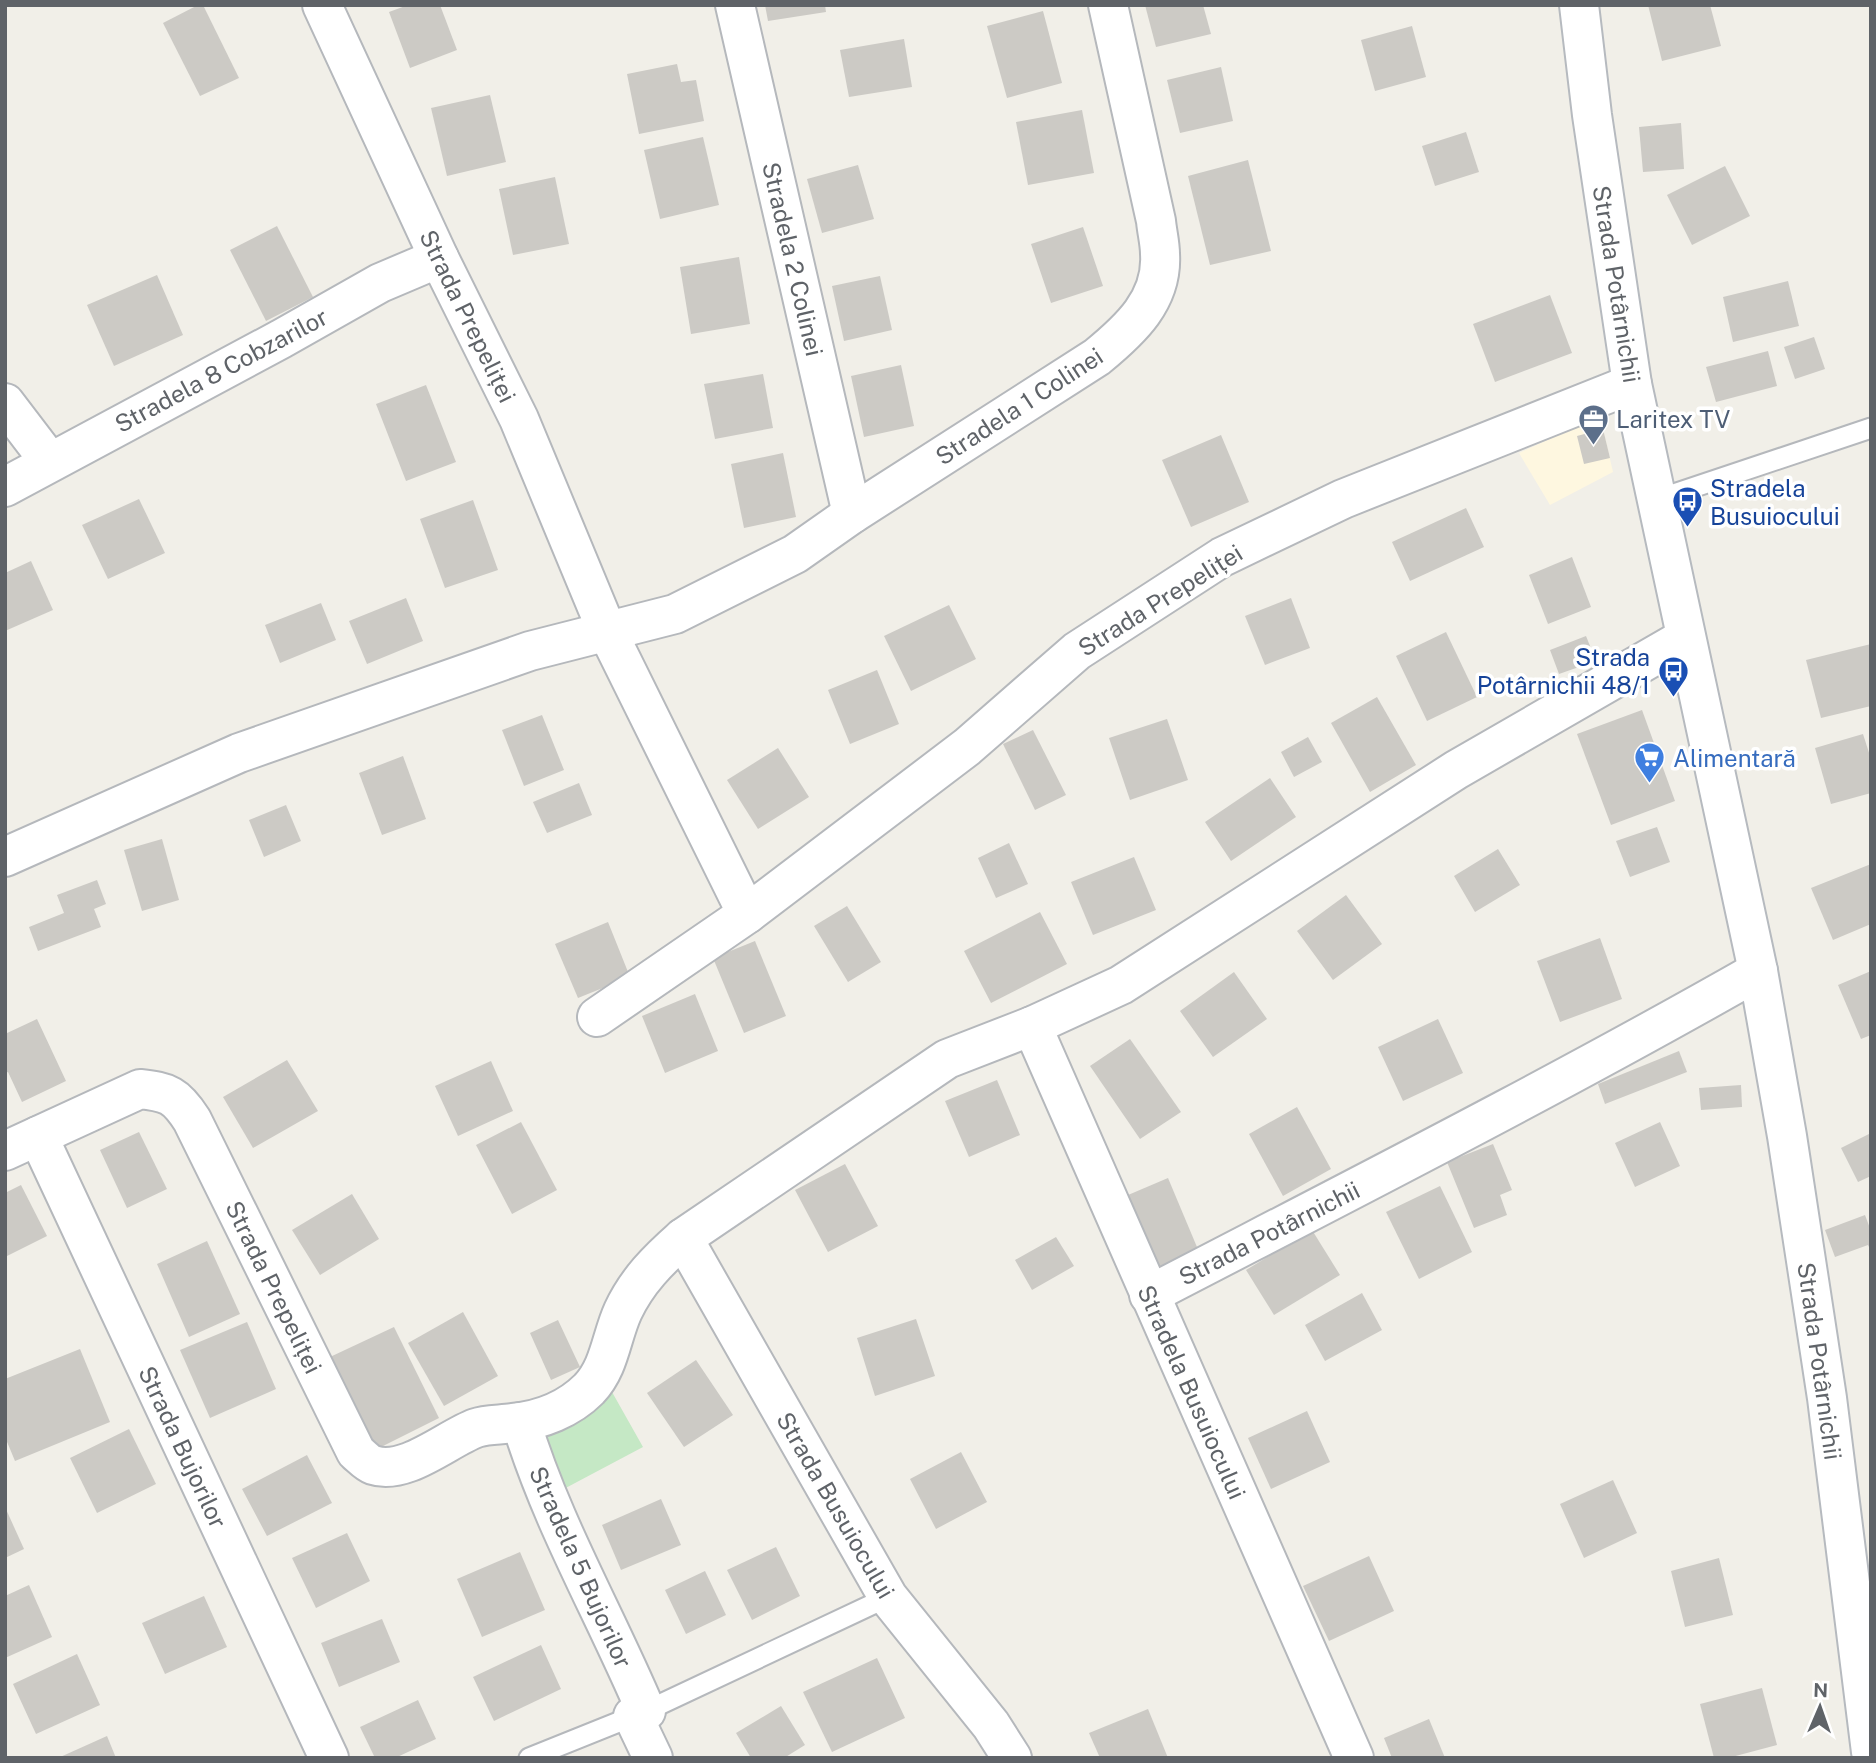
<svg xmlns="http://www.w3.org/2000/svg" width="1876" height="1763" font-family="'Public Sans',sans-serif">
	<rect width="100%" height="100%" fill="#f1efe8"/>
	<path fill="#fef7e0" d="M1600,416L1613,472L1550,505L1519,453Z"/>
	<path fill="#c5e8c5" d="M612,1392L643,1447L560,1491C556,1481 544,1461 543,1450C541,1423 592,1403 612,1392Z"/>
	<g fill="#cccac5">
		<path d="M198,5H203L239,78L200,96L163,23Z"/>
		<path d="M408,5H440L457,50L410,68L389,12Z"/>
		<path d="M765,5H825L826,12L768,21Z"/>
		<path d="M1145,5H1203L1211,34L1156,47Z"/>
		<path d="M1648,5H1710L1721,46L1662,61Z"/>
		<path d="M1043,11L1062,83L1007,98L987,26Z"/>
		<path d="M1412,26L1426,77L1375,91L1361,40Z"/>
		<path d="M904,39L912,87L849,97L840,50Z"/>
		<path d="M677,64L681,82L696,80L704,121L639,134L627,74Z"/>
		<path d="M1221,67L1233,121L1180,133L1167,80Z"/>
		<path d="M490,95L506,162L447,176L431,108Z"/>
		<path d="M1082,110L1094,173L1028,185L1016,122Z"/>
		<path d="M1681,123L1684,169L1643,172L1639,127Z"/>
		<path d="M1466,132L1479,172L1435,186L1422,146Z"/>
		<path d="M703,137L719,205L660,219L644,150Z"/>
		<path d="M1248,160L1271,251L1210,265L1188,176Z"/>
		<path d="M858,165L874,219L822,233L807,179Z"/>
		<path d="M1725,166L1750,216L1692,245L1667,195Z"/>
		<path d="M555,177L569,244L513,255L499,189Z"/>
		<path d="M277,226L313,297L266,321L230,250Z"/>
		<path d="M1083,227L1103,286L1051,303L1031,244Z"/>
		<path d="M739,257L750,324L691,334L680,267Z"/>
		<path d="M157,275L183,335L114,366L87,305Z"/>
		<path d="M880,276L892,330L844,341L832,286Z"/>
		<path d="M1788,281L1799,326L1733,342L1723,297Z"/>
		<path d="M1550,295L1572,353L1495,382L1473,324Z"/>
		<path d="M1814,337L1825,369L1795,379L1784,347Z"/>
		<path d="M1768,351L1777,386L1716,402L1706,367Z"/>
		<path d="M901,365L914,426L864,437L851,376Z"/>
		<path d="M763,374L773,428L715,439L704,384Z"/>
		<path d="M426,385L456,462L406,481L376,404Z"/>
		<path d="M1603,429L1610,458L1584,464L1577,436Z"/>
		<path d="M1221,435L1249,502L1191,527L1162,460Z"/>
		<path d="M783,453L796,517L744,528L731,464Z"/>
		<path d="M139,499L165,553L108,579L82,525Z"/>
		<path d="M473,500L498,570L445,588L420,519Z"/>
		<path d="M1466,508L1484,547L1410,581L1392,542Z"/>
		<path d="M1572,557L1591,607L1548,624L1529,575Z"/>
		<path d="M31,561L53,610L5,631V573Z"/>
		<path d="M406,598L423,641L367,664L349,621Z"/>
		<path d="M1291,598L1310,648L1265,665L1245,616Z"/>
		<path d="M321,603L336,640L280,663L265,625Z"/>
		<path d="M949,605L976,659L911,691L884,636Z"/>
		<path d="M1446,632L1477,697L1427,721L1396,656Z"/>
		<path d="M1586,636L1596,661L1559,674L1550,650Z"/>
		<path d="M1871,644V706L1821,718L1806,660Z"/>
		<path d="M877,670L899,724L850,744L828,690Z"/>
		<path d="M1377,697L1416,765L1370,792L1331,723Z"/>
		<path d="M1642,710L1675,801L1611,825L1577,734Z"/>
		<path d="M542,715L564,770L524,786L502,730Z"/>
		<path d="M1167,719L1188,780L1130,800L1109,738Z"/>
		<path d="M1033,730L1066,795L1035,810L1003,744Z"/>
		<path d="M1863,734L1871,759V793L1831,804L1815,748Z"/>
		<path d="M1308,737L1322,762L1294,777L1281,752Z"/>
		<path d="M778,748L809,797L758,829L727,780Z"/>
		<path d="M403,756L426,819L382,835L359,773Z"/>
		<path d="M1270,778L1296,817L1231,861L1205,822Z"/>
		<path d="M579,783L592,815L547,833L533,802Z"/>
		<path d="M286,805L301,841L264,857L249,820Z"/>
		<path d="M1657,827L1670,862L1630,877L1616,841Z"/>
		<path d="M162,839L179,900L142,911L124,850Z"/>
		<path d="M1009,843L1028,884L996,898L978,858Z"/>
		<path d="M1498,849L1520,885L1475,912L1454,876Z"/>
		<path d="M1134,857L1156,910L1093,935L1071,882Z"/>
		<path d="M1871,864V924L1833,940L1811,888Z"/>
		<path d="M97,880L106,904L94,909L101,927L38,951L29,927L64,913L57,895Z"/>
		<path d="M1346,895L1382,944L1333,980L1297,931Z"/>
		<path d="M847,906L881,962L848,982L814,926Z"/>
		<path d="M1040,912L1067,964L991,1003L964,951Z"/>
		<path d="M608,922L630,977L578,998L555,944Z"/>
		<path d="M1600,938L1622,999L1560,1022L1537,961Z"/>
		<path d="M755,941L786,1016L744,1033L713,958Z"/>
		<path d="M1871,971V1035L1861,1039L1838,985Z"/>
		<path d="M1234,972L1267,1019L1213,1057L1180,1011Z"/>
		<path d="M695,994L718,1051L665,1073L642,1016Z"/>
		<path d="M37,1019L66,1081L22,1102L8,1072L5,1073V1034Z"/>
		<path d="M1438,1019L1463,1073L1403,1101L1378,1047Z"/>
		<path d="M1130,1039L1181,1112L1140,1139L1090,1066Z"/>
		<path d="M1679,1051L1687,1072L1605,1104L1598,1084Z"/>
		<path d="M287,1060L318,1111L253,1148L223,1097Z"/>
		<path d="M491,1061L513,1111L458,1136L435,1086Z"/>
		<path d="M997,1080L1020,1135L969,1157L945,1101Z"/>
		<path d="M1741,1085L1742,1107L1701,1110L1699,1088Z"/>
		<path d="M1297,1107L1331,1169L1283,1196L1249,1134Z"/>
		<path d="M521,1122L557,1190L512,1214L476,1145Z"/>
		<path d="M1660,1122L1680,1166L1635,1187L1615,1143Z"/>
		<path d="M139,1132L167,1189L127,1208L100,1150Z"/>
		<path d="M1871,1133V1176L1858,1182L1841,1148Z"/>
		<path d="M1493,1144L1512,1190L1500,1195L1507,1215L1474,1228L1447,1162Z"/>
		<path d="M845,1164L878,1226L828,1252L795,1190Z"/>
		<path d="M1168,1178L1202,1259L1155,1278L1121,1198Z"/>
		<path d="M21,1185L47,1236L5,1257V1193Z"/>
		<path d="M1440,1186L1472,1252L1419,1279L1386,1212Z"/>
		<path d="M352,1194L379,1239L320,1275L292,1230Z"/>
		<path d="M1865,1215L1871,1231V1251L1868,1245L1835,1257L1825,1230Z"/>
		<path d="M1312,1230L1340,1275L1274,1315L1246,1270Z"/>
		<path d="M1056,1237L1074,1266L1032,1290L1015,1260Z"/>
		<path d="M207,1241L240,1314L189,1337L157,1264Z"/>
		<path d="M1362,1293L1382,1330L1325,1361L1305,1325Z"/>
		<path d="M463,1312L498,1376L444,1406L408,1343Z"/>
		<path d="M916,1319L935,1376L875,1396L857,1338Z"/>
		<path d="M558,1320L580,1367L551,1380L530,1333Z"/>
		<path d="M247,1322L276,1389L210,1418L180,1350Z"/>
		<path d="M394,1327L439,1418L375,1450L330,1357Z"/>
		<path d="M80,1349L110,1422L15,1461L5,1437V1379Z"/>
		<path d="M696,1360L733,1415L684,1447L647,1393Z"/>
		<path d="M1307,1411L1330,1462L1271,1489L1248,1438Z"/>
		<path d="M129,1429L156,1484L97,1513L70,1458Z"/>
		<path d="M961,1452L987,1502L936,1529L910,1479Z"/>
		<path d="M307,1455L332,1503L267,1536L242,1489Z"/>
		<path d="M1613,1480L1637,1533L1584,1558L1560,1504Z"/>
		<path d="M661,1499L681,1545L621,1570L602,1525Z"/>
		<path d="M5,1507L24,1549L5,1558Z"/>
		<path d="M347,1533L370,1581L316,1608L292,1558Z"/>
		<path d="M776,1547L800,1596L752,1620L727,1570Z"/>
		<path d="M520,1552L545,1610L482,1637L457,1579Z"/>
		<path d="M1369,1556L1394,1611L1329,1641L1303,1586Z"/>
		<path d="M1719,1558L1733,1615L1685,1627L1671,1571Z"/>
		<path d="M705,1571L726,1615L686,1634L665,1590Z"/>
		<path d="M29,1585L52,1637L5,1658V1596Z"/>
		<path d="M204,1596L227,1647L165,1674L142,1623Z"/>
		<path d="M382,1619L400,1662L339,1687L321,1643Z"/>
		<path d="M541,1645L561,1689L494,1721L473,1677Z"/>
		<path d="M77,1654L100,1705L36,1734L13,1684Z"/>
		<path d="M877,1658L905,1718L832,1752L803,1692Z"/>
		<path d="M1762,1688L1777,1745L1728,1758H1714L1700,1704Z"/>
		<path d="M418,1700L436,1739L395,1758H375L360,1727Z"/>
		<path d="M781,1706L805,1745L784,1758H751L736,1733Z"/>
		<path d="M1148,1709L1168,1758H1100L1089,1733Z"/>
		<path d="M1429,1719L1445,1758H1392L1384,1738Z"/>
		<path d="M107,1736L116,1758H58Z"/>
	</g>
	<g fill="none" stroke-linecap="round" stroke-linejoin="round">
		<defs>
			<g id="lane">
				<path d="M1656,500L1871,428"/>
				<path d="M529,1758L646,1711L888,1597"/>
			</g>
			<g id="street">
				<path d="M322,5L439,258L519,419L607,631L747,914"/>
				<path d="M735,5L852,514"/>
				<path d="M5,403L50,462"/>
				<path d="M5,487L281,339L380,283L439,258"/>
				<path d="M5,857L239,753L530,651L675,614L795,554L852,514L1097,357C1130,330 1163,300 1160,254C1160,243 1157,232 1156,221L1108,5"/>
				<path d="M597,1017L747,914L967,747L1077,651L1222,557L1343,499L1632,384"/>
				<path d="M1032,1026L1354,1758"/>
				<path d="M38,1136L329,1758"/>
				<path d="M5,1151L140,1089C168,1092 176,1095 192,1120L356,1452C361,1456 367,1463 373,1465C406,1476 448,1438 476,1428C487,1424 502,1425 513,1423C541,1420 569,1409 589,1389C610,1367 611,1337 623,1311C637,1281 658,1260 683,1238L947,1059L1032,1026L1121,985L1456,770L1685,638"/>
				<path d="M683,1238L888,1597L991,1725L1012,1758"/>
				<path d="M1149,1295C1353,1189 1558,1085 1758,971"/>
				<path d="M521,1422C552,1524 605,1614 646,1711"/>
				<path d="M633,1716L653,1758"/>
			</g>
			<path id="secondary" d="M1579,5L1592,115L1632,384L1758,971L1787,1136L1827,1398L1871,1752"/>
		</defs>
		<use href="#lane" stroke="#b5b8bc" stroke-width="23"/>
		<use href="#street" stroke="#b5b8bc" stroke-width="42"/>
		<use href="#secondary" stroke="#b6babf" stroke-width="42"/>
		<use href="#lane" stroke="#fff" stroke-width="19"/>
		<use href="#street" stroke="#fff" stroke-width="38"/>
		<use href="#secondary" stroke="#fff" stroke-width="38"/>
	</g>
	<defs>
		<symbol id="office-pin" viewBox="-11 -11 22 30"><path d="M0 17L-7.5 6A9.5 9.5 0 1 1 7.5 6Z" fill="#5c6f8a" stroke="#fff"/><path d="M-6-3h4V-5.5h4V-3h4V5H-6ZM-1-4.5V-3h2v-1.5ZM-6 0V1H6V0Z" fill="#fff"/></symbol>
		<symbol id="bus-pin" viewBox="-11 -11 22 30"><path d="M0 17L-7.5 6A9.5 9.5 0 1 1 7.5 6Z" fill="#1a4fb4" stroke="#fff"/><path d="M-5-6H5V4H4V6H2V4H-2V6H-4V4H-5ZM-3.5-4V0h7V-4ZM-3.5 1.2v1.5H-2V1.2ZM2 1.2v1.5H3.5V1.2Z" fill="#fff"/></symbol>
		<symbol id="supermarket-pin" viewBox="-11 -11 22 30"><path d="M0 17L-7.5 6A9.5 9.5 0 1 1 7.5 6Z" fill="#3f7fe0" stroke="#fff"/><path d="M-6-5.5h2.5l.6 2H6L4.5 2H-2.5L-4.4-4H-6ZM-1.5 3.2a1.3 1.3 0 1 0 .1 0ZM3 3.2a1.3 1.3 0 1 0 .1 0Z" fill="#fff"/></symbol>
	</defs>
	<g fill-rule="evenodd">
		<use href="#office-pin" x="1576" y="402" width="35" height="47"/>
		<use href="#bus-pin" x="1670" y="484" width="35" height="47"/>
		<use href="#bus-pin" x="1656" y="654" width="35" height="47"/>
		<use href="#supermarket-pin" x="1632" y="740" width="35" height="47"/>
	</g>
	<g text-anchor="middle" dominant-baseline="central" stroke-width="7" stroke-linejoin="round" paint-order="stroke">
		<g font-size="24" fill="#5f6368" stroke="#fff">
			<text transform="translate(793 259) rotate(77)">Stradela 2 Colinei</text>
			<text transform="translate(1617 284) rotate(81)">Strada Potârnichii</text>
			<text transform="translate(468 316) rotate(64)">Strada Prepeliței</text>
			<text transform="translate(221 370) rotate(-28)">Stradela 8 Cobzarilor</text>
			<text transform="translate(1019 406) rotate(-33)">Stradela 1 Colinei</text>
			<text transform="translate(1160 600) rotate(-32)">Strada Prepeliței</text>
			<text transform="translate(1269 1233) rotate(-27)">Strada Potârnichii</text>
			<text transform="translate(274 1287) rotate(64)">Strada Prepeliței</text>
			<text transform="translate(1820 1361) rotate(82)">Strada Potârnichii</text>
			<text transform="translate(1192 1392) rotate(66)">Stradela Busuiocului</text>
			<text transform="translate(183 1447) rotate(65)">Strada Bujorilor</text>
			<text transform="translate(836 1505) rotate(60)">Strada Busuiocului</text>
			<text transform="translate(581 1567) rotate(66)">Stradela 5 Bujorilor</text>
		</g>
		<g font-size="24" fill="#4e5e75" stroke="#fff" text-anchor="start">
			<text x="1616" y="419">Laritex TV</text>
		</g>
		<g font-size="24" fill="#164399" stroke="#fff" text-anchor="start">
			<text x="1710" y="488">Stradela<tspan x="1710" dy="28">Busuiocului</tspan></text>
			<text x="1650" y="657" text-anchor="end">Strada<tspan x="1650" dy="28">Potârnichii 48/1</tspan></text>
		</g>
		<g font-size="24" fill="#366cbe" stroke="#fff" text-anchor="start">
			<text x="1673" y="758">Alimentară</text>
		</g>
	</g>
	<rect width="1876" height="1763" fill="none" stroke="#5f6368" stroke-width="14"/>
	<g transform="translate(1820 1707) rotate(2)" stroke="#ffffff" stroke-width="5" paint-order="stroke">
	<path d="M0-5L12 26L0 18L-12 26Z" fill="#5f6368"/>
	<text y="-10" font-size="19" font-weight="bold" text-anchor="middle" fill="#5f6368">N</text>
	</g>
</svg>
